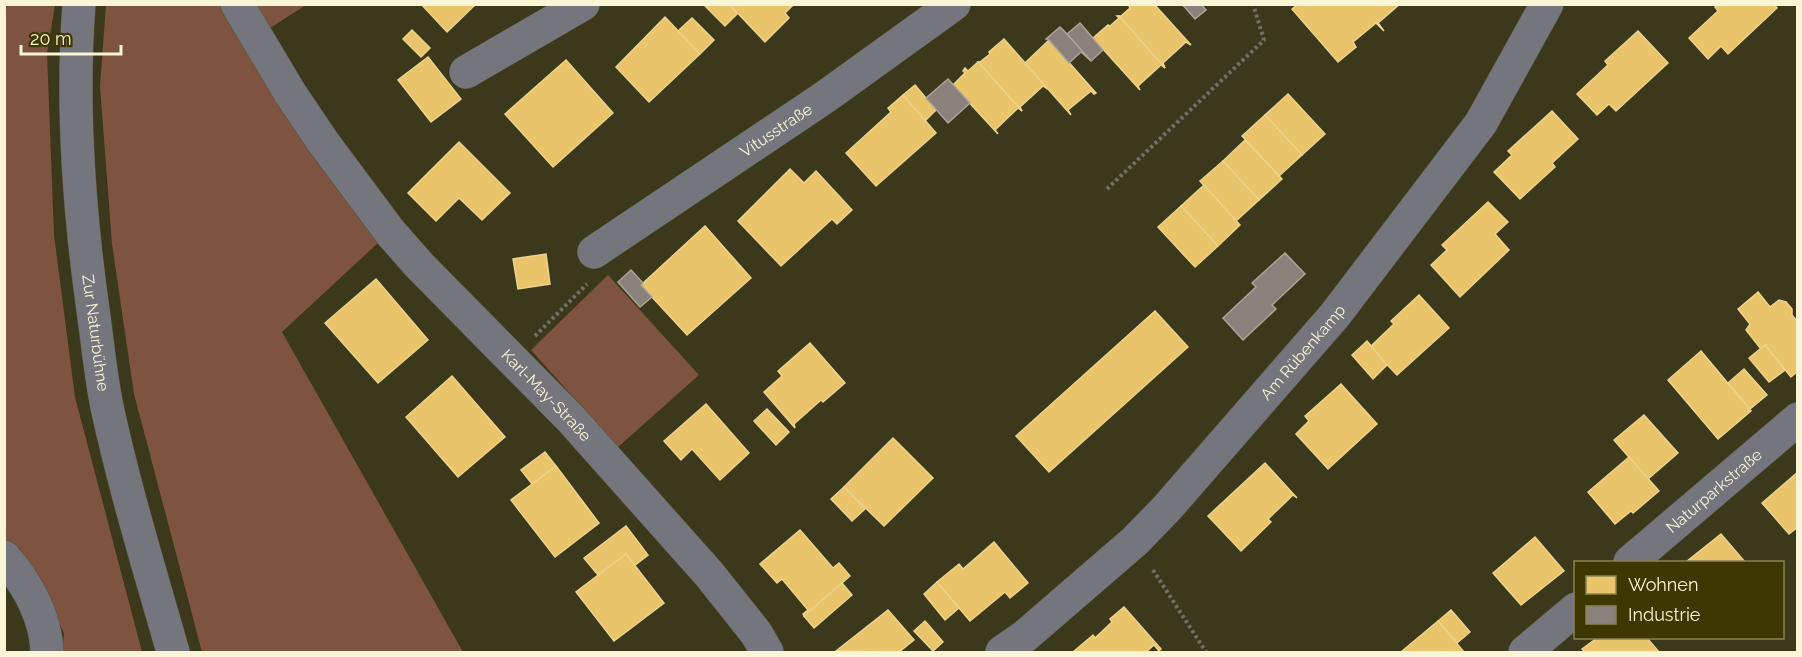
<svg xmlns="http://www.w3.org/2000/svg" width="1802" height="657" font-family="Raleway,sans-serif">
	<rect width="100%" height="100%" fill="#3c381b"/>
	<g fill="#7e5440">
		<path d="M5,5H55L47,53L54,235L75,397L142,652H62L64,634L49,599L16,551L5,539Z"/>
		<path d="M106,5H224L379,242L282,332L463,652H202L134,394L112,244L100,86Z"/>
		<path d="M250,5H306L267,30Z"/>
		<path d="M608,275L699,375L618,447L531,350Z"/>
	</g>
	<g fill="#e9c46a" stroke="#eed38a" stroke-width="1.5">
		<path d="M421,4H476L447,32Z"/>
		<path d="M729,4H794L785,13L789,18L765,42Z"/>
		<path d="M729,4L737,14L725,26L704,5Z"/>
		<path d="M1131,4H1154L1191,45L1186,42L1163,63L1165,68L1119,16H1121L1130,8L1129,6Z"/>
		<path d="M1298,4H1400L1378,23L1384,31L1376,23L1353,42L1356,47L1338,62L1292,9Z"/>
		<path d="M1719,4H1774L1777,8L1728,54L1721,46L1708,59L1689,38L1718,11L1715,7Z"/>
		<path d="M1117,16H1119L1165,68L1161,65L1138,86L1140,90L1093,38L1108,25L1110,26L1119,18Z"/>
		<path d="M665,17L700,54L649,102L616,67Z"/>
		<path d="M692,18L714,40L700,54L678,31Z"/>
		<path d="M412,30L430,48L421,57L403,39Z"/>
		<path d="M1638,31L1668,63L1616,111L1609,104L1597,115L1577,94L1608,65L1605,61Z"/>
		<path d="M1004,39L1048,89L1043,86L1020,107L1022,111L978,62H980L990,54L989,52Z"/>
		<path d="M1049,40L1096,93L1094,94L1091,91L1068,110L1071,115L1025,63Z"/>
		<path d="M428,57L461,99L431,122L398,80Z"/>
		<path d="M566,60L613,113L553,167L505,114Z"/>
		<path d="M978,62L1022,111L1018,108L995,130L998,134L953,85L965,73L963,71L965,68L968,71Z"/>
		<path d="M915,85L936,110L925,121L903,95Z"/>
		<path d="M1288,94L1325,134L1302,155L1265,115Z"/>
		<path d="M903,95L936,133L876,186L846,153L891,112L888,108Z"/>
		<path d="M1552,111L1578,139L1552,163L1555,167L1520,199L1494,172L1512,155L1508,151Z"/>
		<path d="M1265,115L1302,155L1279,176L1242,136Z"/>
		<path d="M1245,140L1282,179L1259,200L1223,161Z"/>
		<path d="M459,142L510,193L482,220L459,198L436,221L408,193Z"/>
		<path d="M1223,161L1259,200L1236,221L1200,181Z"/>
		<path d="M790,169L804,183L816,171L852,210L837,224L832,219L781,266L738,221Z"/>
		<path d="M1204,185L1240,225L1218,246L1181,206Z"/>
		<path d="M1488,202L1508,222L1495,234L1509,250L1460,297L1431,265L1447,250L1442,245Z"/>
		<path d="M1181,206L1218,246L1195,267L1158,227Z"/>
		<path d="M705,226L751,278L687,335L641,285Z"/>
		<path d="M546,254L550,284L518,289L513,259Z"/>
		<path d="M376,279L428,340L378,383L325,323Z"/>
		<path d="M1758,292L1770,307L1779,300L1786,302L1792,309V315L1796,320L1798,319V371L1791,377L1765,345L1761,349L1746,330L1750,324L1738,309Z"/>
		<path d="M1419,295L1449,328L1397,375L1370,347L1394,324L1391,321Z"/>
		<path d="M1155,311L1188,347L1049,472L1016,436Z"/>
		<path d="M1367,341L1387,365L1373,379L1352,355Z"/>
		<path d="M810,343L845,383L823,402L821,400L794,424L795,428L764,392L782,376L778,371Z"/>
		<path d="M1765,345L1785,370L1769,382L1749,358Z"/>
		<path d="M1701,351L1751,411L1718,439L1668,380Z"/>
		<path d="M1744,369L1767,395L1750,409L1728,383Z"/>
		<path d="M452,376L505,437L458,477L406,417Z"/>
		<path d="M1341,384L1377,424L1328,469L1296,434L1309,421L1305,416Z"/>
		<path d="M706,404L749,453L720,480L692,449L681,460L664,441Z"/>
		<path d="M767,409L789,432L776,445L754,421Z"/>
		<path d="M1644,415L1678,453L1648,479L1614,440Z"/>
		<path d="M893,438L933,478L884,526L844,487Z"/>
		<path d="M545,452L556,466L532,484L521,470Z"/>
		<path d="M1629,457L1659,491L1633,513L1631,511L1615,524L1588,492Z"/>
		<path d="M1265,463L1297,498L1293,495L1268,519L1271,522L1241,551L1208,516Z"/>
		<path d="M556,466L599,523L555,557L511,500Z"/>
		<path d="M1798,472V527L1789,534L1762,503Z"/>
		<path d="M844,487L865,509L852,521L831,499Z"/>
		<path d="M626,526L648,555L634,566L626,554L598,575L584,558Z"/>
		<path d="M800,530L833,568L839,563L850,576L804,616L803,614L808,610L782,579L777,583L760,564Z"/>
		<path d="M1721,534L1745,562H1686Z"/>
		<path d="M1535,537L1564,571L1521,605L1493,573Z"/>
		<path d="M994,542L1028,583L1010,598L1005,592L970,621L937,582L959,564L963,569Z"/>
		<path d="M626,554L664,603L614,641L576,592Z"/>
		<path d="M937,582L959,608L945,620L924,594Z"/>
		<path d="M842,583L852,595L814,628L804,616Z"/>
		<path d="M1124,607L1161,649L1159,651L1154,645L1146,652H1073L1093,635L1095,638L1112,622L1110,619Z"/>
		<path d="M888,610L914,640L899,652L836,651Z"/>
		<path d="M1451,610L1470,632L1457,643L1438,621Z"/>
		<path d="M925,621L943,642L933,651L914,631Z"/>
		<path d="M1438,621L1464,652H1401Z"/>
		<path d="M1597,638H1647L1659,652H1585L1582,649Z"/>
	</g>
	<g fill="#8a817c" stroke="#aca496" stroke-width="1.5">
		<path d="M1182,4H1201L1206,10L1195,19Z"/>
		<path d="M1080,23L1103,50L1091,61L1067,34Z"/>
		<path d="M1060,27L1067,34L1091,61L1081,52L1069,63L1049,40L1046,39Z"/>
		<path d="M948,79L970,103L948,123L926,98Z"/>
		<path d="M1285,253L1305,274L1272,305L1276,309L1243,340L1223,318L1256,287L1252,283Z"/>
		<path d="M631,270L643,283L641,285L652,297L640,307L618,282Z"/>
	</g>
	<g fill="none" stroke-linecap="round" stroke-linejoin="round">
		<defs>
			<g id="minor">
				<path id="s1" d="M79,4C71,109 79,213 94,317C98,347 101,377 107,407C125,490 150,571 173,652"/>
				<path id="s2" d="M237,4L290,93L323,142L390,232L419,265L571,419L709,574L756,633L767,652"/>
				<path d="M466,72L583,4"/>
				<path id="s3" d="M594,252L825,97L954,4"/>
				<path d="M4,557C27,583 46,617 47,652"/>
				<path id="s4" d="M1630,562L1798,419"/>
				<path id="s5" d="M1002,652L1025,636L1135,541L1167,508L1335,315L1481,123L1547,4"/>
				<path d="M1525,652L1576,609"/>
			</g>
		</defs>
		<use href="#minor" stroke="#58543b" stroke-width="34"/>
		<g stroke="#716f69" stroke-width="4" stroke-dasharray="3 3" stroke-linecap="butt">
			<path d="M1107,189L1264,40L1253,4"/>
			<path d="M535,336L587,284"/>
			<path d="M1153,570L1206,652"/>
		</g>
		<use href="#minor" stroke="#75757e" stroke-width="33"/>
	</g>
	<g text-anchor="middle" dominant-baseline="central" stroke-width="6" stroke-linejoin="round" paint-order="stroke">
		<g font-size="16" fill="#faf5d4" stroke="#3e3701">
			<text stroke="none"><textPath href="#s3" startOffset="219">Vitusstraße</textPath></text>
			<text stroke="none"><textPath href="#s1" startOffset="330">Zur Naturbühne</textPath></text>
			<text stroke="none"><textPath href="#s5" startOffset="426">Am Rübenkamp</textPath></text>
			<text stroke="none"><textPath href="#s2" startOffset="501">Karl-May-Straße</textPath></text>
			<text stroke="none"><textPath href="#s4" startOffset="110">Naturparkstraße</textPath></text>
		</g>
	</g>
	<rect width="1802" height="657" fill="none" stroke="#faf5d4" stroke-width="12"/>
	<rect x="1574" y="561" width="210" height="78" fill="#3e3701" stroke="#898355" stroke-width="1.5"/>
	<rect x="1586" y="576" width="30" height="18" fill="#e9c46a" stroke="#898355" stroke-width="1.5"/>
	<text x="1628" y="591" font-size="18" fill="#faf5d4">Wohnen</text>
	<rect x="1586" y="606" width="30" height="18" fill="#8a817c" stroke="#898355" stroke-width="1.5"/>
	<text x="1628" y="621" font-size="18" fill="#faf5d4">Industrie</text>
	<path d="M21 45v9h100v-9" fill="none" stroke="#faf5d4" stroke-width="3"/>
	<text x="30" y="45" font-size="18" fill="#faf5d4" stroke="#3e3701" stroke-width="4.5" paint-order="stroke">20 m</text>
</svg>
